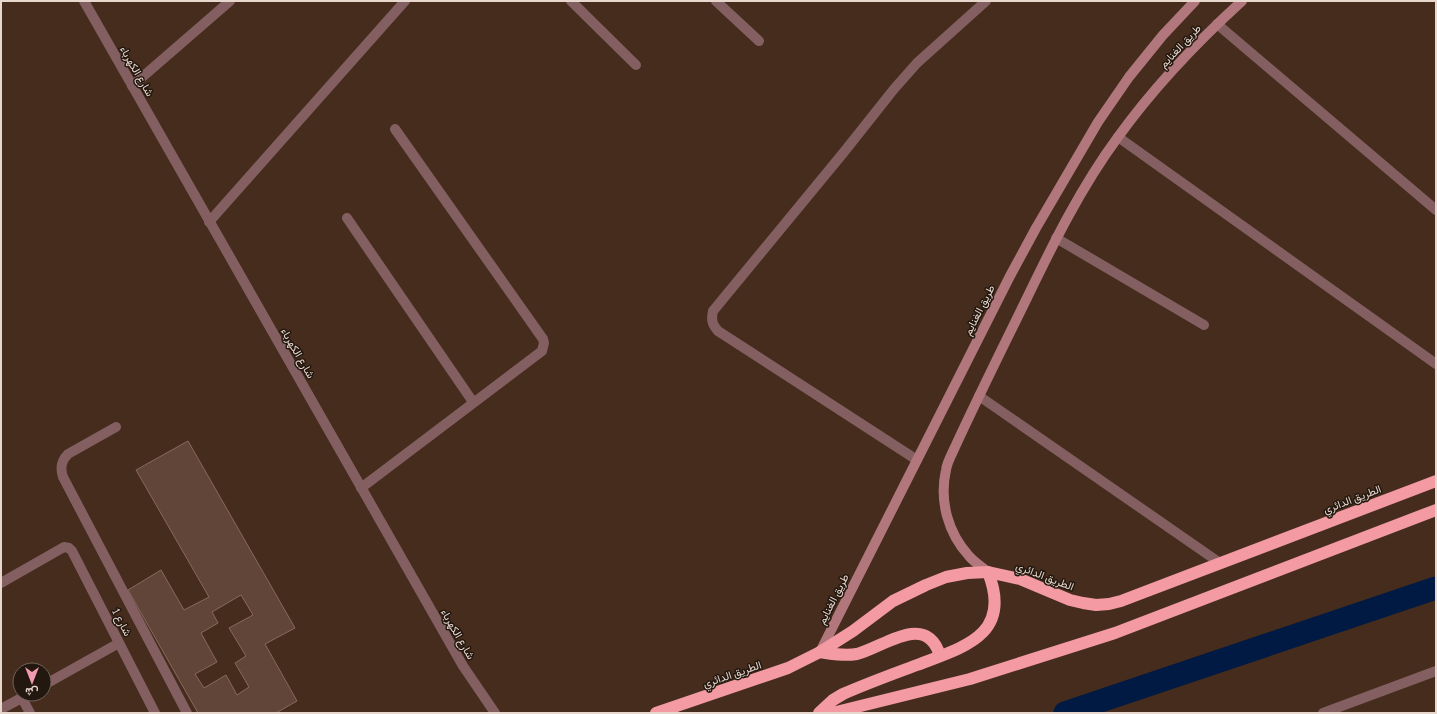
<svg xmlns="http://www.w3.org/2000/svg" width="1437" height="714" font-family="'PT Sans Narrow',Vazirmatn,sans-serif">
	<rect width="100%" height="100%" fill="#452c1c"/>
	<g fill="none" stroke-linecap="round" stroke-linejoin="round">
		<path stroke="#001a44" stroke-width="23" d="M1065,713L1436,588"/>
	</g>
	<path fill="#624539" stroke="#89695d" fill-rule="evenodd" d="M188,441L295,628L265,644L297,701L276,713H198L128,590L161,570L184,610L209,597L136,470ZM241,595L253,615L229,628L246,656L235,663L249,687L237,695L226,675L204,688L195,674L217,662L201,633L218,623L212,612Z"/>
	<g fill="none" stroke-linecap="round" stroke-linejoin="round">
		<g stroke="#845f62" stroke-width="10">
			<path d="M1056,238L1204,325"/>
			<path d="M116,427L68,454C61,461 60,468 63,477L187,713"/>
		</g>
		<g stroke="#845f62" stroke-width="10">
			<path d="M84,1L463,666L495,713"/>
			<path d="M571,1L636,65"/>
			<path d="M716,1L759,41"/>
			<path d="M1217,24L1436,210"/>
			<path d="M132,86L230,1"/>
			<path d="M1118,137L1436,364"/>
			<path d="M347,218L473,402"/>
			<path d="M209,222L405,1"/>
			<path d="M979,396L1220,563"/>
			<path d="M917,460L718,331C712,324 711,320 713,311L844,152L894,89L917,63L986,1"/>
			<path d="M361,488L542,351L544,343L543,339L395,129"/>
			<path d="M1,583L64,547L69,548L72,551L155,713"/>
			<path d="M44,685L119,643"/>
			<path d="M22,698L30,713"/>
			<path d="M1,709L29,694"/>
			<path d="M1323,713L1436,671"/>
		</g>
		<g stroke="#b1777c" stroke-width="10">
			<path d="M988,572C982,567 974,562 969,556C948,533 939,501 946,470C947,462 952,454 955,447C978,397 1002,349 1026,300C1053,244 1081,187 1118,137C1154,87 1197,42 1242,1"/>
			<path d="M820,652L1010,276L1036,228L1098,122L1129,77L1163,35L1195,1"/>
		</g>
		<g stroke="#f39aa2" stroke-width="12">
			<path d="M820,652C832,654 844,656 857,654C884,647 927,611 940,656"/>
			<path d="M656,713L788,668L820,652L853,631L893,601L926,585L946,577L967,573L988,572L1020,579L1070,600L1083,603L1096,605L1109,604L1121,601L1436,481"/>
			<path d="M819,713L833,700L843,694C868,683 893,674 917,665C964,647 1013,635 988,572"/>
			<path d="M832,713L970,679L1115,633L1436,510"/>
		</g>
	</g>
	<g text-anchor="middle" dominant-baseline="central" stroke-width="3" stroke-linejoin="round" paint-order="stroke">
		<g font-size="11" fill="#e8d7cd" stroke="#231810">
			<text transform="translate(1180 46) rotate(-47)">طريق الغنايم</text>
			<text transform="translate(137 71) rotate(60)">شارع الكهرباء</text>
			<text transform="translate(979 310) rotate(-63)">طريق الغنايم</text>
			<text transform="translate(298 353) rotate(60)">شارع الكهرباء</text>
			<text transform="translate(1352 499) rotate(-21)">الطريق الدائري</text>
			<text transform="translate(1045 576) rotate(21)">الطريق الدائري</text>
			<text transform="translate(833 599) rotate(-63)">طريق الغنايم</text>
			<text transform="translate(122 622) rotate(63)">شارع 1</text>
			<text transform="translate(458 634) rotate(60)">شارع الكهرباء</text>
			<text transform="translate(732 674) rotate(-19)">الطريق الدائري</text>
		</g>
	</g>
	<rect width="1437" height="714" fill="none" stroke="#e8d7cd" stroke-width="4"/>
	<g transform="translate(32 682) rotate(180)"><circle r="19" fill="#231810" stroke="#72645c"/>
	<path d="M0-3L7 15L0 10L-7 15Z" fill="#f19ab1"/>
	<text y="-6" font-size="11" font-weight="bold" text-anchor="middle" fill="#e8d7cd">ش</text>
	</g>
</svg>
